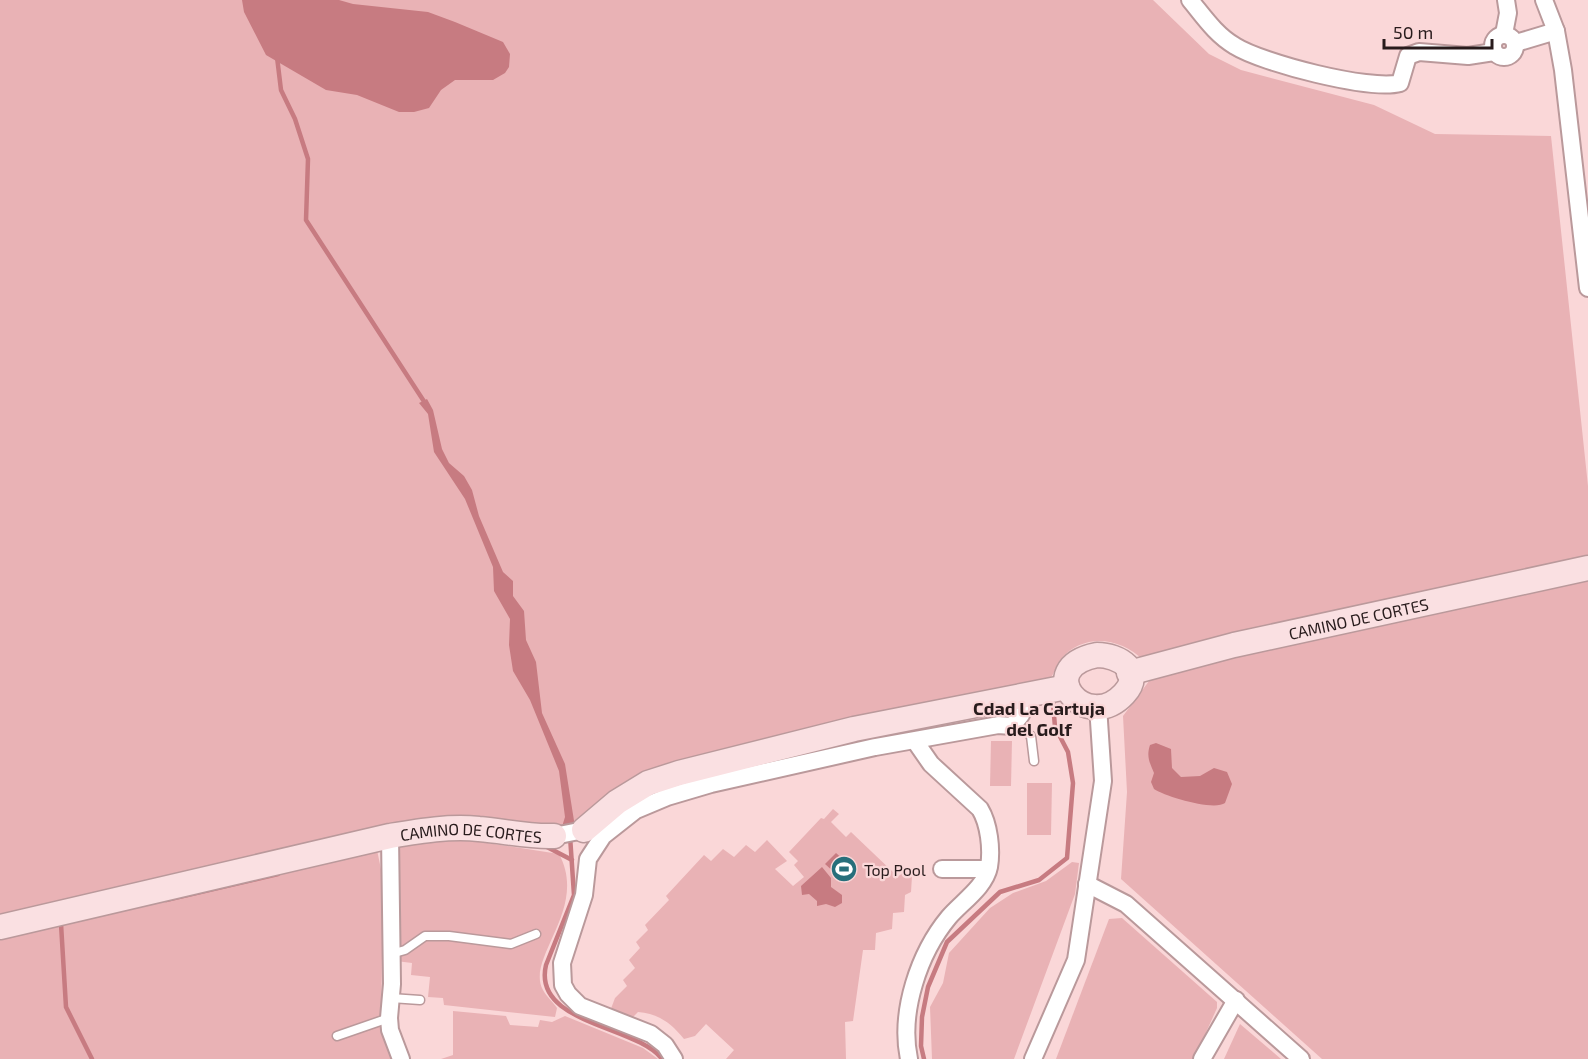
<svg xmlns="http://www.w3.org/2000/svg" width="1588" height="1059" font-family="'Exo 2',sans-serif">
	<rect width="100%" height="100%" fill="#fad7d8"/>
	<g fill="#e9b2b5">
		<path d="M0,0H1153L1209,54L1241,70L1374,105L1435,134L1551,136L1588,486V561L1143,660C1121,638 1084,632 1061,659C1053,669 1056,676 1043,685L652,775L575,827L415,823L0,914Z"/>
		<path d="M1588,576V1059H1322L1121,879L1127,792L1123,716L1155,673Z"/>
		<path d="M991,741H1012L1011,786H990Z"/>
		<path d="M1027,783H1052L1051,835H1027Z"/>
		<path d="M833,809L839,814L831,822L846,837L851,832L894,873L895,879L905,871L912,876L911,892L905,895L904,912L893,913L892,929L876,933L875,950H863L853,1021L845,1022L846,1059H726L734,1050L706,1024L695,1036L684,1039C671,1023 659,1014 638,1012L629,1021L609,1014L615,998L627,986L623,980L635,968L629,960L640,948L636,942L648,930L645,925L669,900L666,896L704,855L711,861L723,849L734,857L746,845L755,852L767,840L787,861L775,869L793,886L804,877L794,865L798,861L789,852L821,818L824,819Z"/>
		<path d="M456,838L559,854C589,909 525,958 543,990C546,996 553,1002 557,1008L555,1017L444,1005L443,998L428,997L430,977L411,975L412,963L396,961L393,848Z"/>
		<path d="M377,850L383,879L381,1030L393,1059H0V934Z"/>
		<path d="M1072,862L1079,863L1075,894L1014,1059H932L930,1007L943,983L949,953L990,908L1013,893L1046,881Z"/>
		<path d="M1122,918L1217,1002V1008L1194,1059H1056L1109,919Z"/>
		<path d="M453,1011L506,1016L510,1025L538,1027L540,1020L552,1022L565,1016L643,1048L658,1059H441L453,1055Z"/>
		<path d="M1240,1024L1281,1059H1224Z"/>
	</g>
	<g fill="#c77b81">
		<path d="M242,0H339L353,4L428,12L455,22L503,42L510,54L509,67L505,73L493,80H455L441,90L429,108L414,112H399L357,95L326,90L266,55L244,12Z"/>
		<path d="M427,399L433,410L442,449L449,463L464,476L472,490L479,516L503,572L513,581V596L524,611L526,640L536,662L542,713L565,764L575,827L561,830L565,817L559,771L530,700L513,671L509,645L510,619L494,591L493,567L465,499L434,452L428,414L419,403Z"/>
		<path d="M1156,743L1171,749L1172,768L1181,777L1200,776L1214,768L1227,772L1232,784L1225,803C1214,811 1166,797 1154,789L1151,782L1154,773C1150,763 1146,757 1150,745Z"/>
		<path d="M836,853L846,862L835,873L825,864Z"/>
		<path d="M822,867L831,878V887L842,895V903L835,907L826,904L817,906V901L809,894L802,895L801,886Z"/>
	</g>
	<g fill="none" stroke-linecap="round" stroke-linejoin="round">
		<g stroke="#c77b81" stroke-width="4.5">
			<path d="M277,57L281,90L295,119L308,159L306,220L427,406"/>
			<path d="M570,836L574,895L546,965C532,1024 636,1025 662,1059"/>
			<path d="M547,847L572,860"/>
			<path d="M166,900L278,874"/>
			<path d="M61,924L66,1007L92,1059"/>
			<path d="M924,1059L921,1046L922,1017L928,987L947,942L1000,892L1039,880L1067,858L1073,783L1068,752L1055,727L1053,703"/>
		</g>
		<defs>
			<g id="lane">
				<path d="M1016,724L1031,736L1034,761"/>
				<path d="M391,954L405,950L425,936H449L511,944L536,934"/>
				<path d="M391,998L420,1000"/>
				<path d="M337,1036L389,1018"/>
			</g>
			<g id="street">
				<path d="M1190,0C1204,17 1216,35 1235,46C1262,63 1370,91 1400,83L1408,56L1419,52L1468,56L1494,52"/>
				<path d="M1544,0L1556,31L1563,70L1588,288"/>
				<path d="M1504,34L1508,13L1506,0"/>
				<circle cx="1504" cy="46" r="11"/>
				<path d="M1516,43L1556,31"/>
				<path d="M390,836L392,984L389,1018L390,1030L401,1059"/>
				<path d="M554,836L584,830"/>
				<path d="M942,869H988"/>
				<path d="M1087,884L1126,904L1301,1059"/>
				<path d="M674,1059L665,1045L651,1034L580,1006L568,994L563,985L562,963L584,895L588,859L603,836L636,810L667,797L711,784L875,747L998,725L1012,726L1021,715L1019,697"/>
				<path d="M909,1059C899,1012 919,953 949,917C962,902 985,887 989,867C992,849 989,824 980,809L931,764L915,741"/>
				<path d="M1033,1059L1076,960L1103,781L1098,706"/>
				<path d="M1202,1059L1236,1000"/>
			</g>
			<g id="secondary">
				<path d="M1097,655C1119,655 1145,671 1124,694C1086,735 1031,668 1097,655Z"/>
				<path id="s1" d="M1129,673L1234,645L1588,568"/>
				<path d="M584,830L617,802L648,783L679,773L854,729L1067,687"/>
				<path id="s2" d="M0,927L390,836C420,831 449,826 479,829C505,831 527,837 554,836"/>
			</g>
		</defs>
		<use href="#lane" stroke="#ba999b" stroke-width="11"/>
		<use href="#street" stroke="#ba999b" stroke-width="20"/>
		<use href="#secondary" stroke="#ba999b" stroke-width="27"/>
		<use href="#lane" stroke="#fff" stroke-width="8"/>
		<use href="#street" stroke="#fff" stroke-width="16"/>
		<use href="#secondary" stroke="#fae0e2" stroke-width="24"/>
	</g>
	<defs>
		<symbol id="stadium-disc" viewBox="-11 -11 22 22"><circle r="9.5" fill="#276f7b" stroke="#fad7d8"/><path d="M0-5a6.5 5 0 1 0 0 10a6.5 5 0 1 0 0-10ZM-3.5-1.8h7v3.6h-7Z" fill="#fff"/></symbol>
	</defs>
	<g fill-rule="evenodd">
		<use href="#stadium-disc" x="829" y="854" width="30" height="30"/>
	</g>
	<g text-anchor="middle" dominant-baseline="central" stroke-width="4.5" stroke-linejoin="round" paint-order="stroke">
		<g font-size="16" fill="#281b1c" stroke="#fad7d8">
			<text stroke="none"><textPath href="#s1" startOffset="236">CAMINO DE CORTES</textPath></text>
			<text stroke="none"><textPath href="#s2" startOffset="482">CAMINO DE CORTES</textPath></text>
		</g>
		<g font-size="16" fill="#281b1c" stroke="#fad7d8" text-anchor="start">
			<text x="864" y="869">Top Pool</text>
		</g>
		<g font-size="18" font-weight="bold" fill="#281b1c" stroke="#fad7d8">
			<text x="1039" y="708">Cdad La Cartuja<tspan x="1039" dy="21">del Golf</tspan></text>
		</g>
	</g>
	<path d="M1384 39v9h108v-9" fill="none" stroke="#281b1c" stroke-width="3"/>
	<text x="1393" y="39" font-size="18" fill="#281b1c" stroke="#fad7d8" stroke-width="4.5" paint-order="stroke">50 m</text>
</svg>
